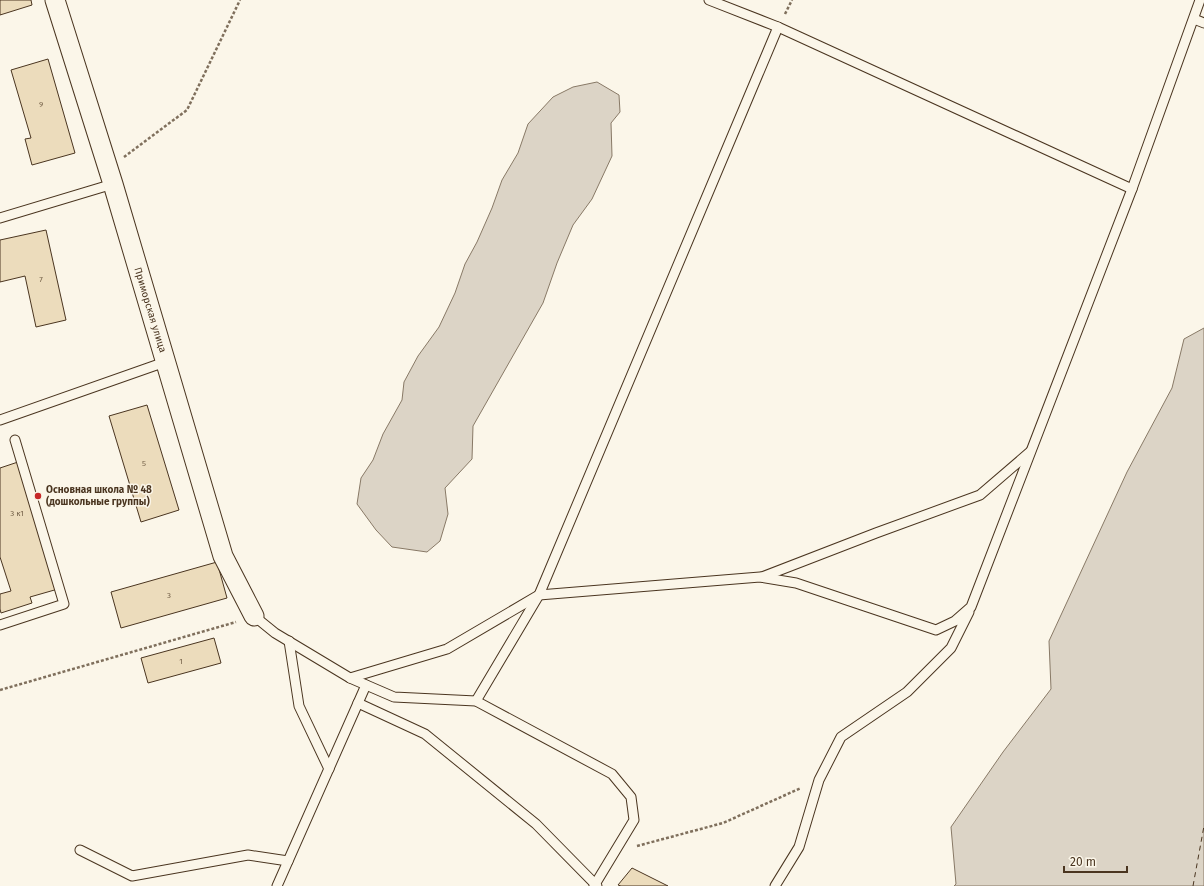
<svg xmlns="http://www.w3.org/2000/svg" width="1204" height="886" font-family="'Fira Sans',sans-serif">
	<rect width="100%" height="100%" fill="#fbf6e9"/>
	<g fill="#dcd4c6" stroke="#887966">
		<path d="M597,82L619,95L620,112L611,123L612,156L592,199L573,225L557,263L543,303L473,426L472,459L445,488L448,514L440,541L427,552L392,547L376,530L357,504L361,478L373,460L383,434L402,400L404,382L418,356L439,327L455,293L465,264L477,242L492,208L502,180L518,153L528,124L553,97L573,87Z"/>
		<path d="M1204,328V886H954L956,884L951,827L1003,752L1051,689L1049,641L1127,472L1172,388L1184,339Z"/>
	</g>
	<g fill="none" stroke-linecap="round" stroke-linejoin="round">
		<path stroke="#4a3520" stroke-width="1" stroke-dasharray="5 4" stroke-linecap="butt" d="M1193,886L1204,826"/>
	</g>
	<g fill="#ecdcbc" stroke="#4a3520">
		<path d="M0,0H31L32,5L0,15Z"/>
		<path d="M48,59L75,153L32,165L25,139L31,138L11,70Z"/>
		<path d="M46,230L66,320L36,327L25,276L0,282V240Z"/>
		<path d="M147,405L179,510L141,522L109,416Z"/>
		<path d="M18,462L58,589L30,597L32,603L1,613L0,609V594L11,591L0,557V468Z"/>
		<path d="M217,562L227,598L121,628L111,592Z"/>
		<path d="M214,638L221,663L148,683L141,658Z"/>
		<path d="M632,868L668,886H621L618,885Z"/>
	</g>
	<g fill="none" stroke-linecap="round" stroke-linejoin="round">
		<defs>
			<g id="service">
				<path d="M709,0L778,27L1132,189"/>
				<path d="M1194,19L1204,23"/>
				<path d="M0,218L113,184"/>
				<path d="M0,420L165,362"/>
				<path d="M762,577L876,533L980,495L1030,452"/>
				<path d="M254,616L275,633L350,678L394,697L476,701L612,774L631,797L634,820L594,886"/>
				<path d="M0,625L64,604L15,440"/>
				<path d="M289,641L299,706L329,769"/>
				<path d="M350,678L447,649L539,595L760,577L796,583L936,630L955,621L971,607L1132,189L1200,0"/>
				<path d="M476,701L539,595L778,27"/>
				<path d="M358,703L425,734L536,824L597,886"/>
				<path d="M80,850L132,876L248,855L288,861"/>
				<path d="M277,886L366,685"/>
				<path d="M775,886L799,847L819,780L841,737L907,692L951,648L969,612"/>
			</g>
			<path id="minor" d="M55,0L113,184L223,556L254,616"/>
		</defs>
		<use href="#service" stroke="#4a3520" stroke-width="11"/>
		<use href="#minor" stroke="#4a3520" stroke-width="21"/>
		<g stroke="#7f6f5c" stroke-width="2.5" stroke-dasharray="3 2" stroke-linecap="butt">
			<path d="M785,14L792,0"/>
			<path d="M124,157L187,110L240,0"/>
			<path d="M0,690L236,622"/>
			<path d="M637,846L723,823L801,788"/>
		</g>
		<use href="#service" stroke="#fbf6e9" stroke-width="9"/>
		<use href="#minor" stroke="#fbf6e9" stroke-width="19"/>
	</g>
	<circle fill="#c62828" stroke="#fbf6e9" stroke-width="1.5" cx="38" cy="496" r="4"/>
	<g text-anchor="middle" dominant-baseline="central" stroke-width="3" stroke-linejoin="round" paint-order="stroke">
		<g font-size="8" fill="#725f47">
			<text x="41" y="104">9</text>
			<text x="41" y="279">7</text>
			<text x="144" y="463">5</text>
			<text x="17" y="513">3 к1</text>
			<text x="169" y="595">3</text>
			<text x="181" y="661">1</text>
		</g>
		<g font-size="10" fill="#4a3520" stroke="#fbf6e9">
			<text transform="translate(150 310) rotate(73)">Приморская улица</text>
		</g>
		<g font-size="10" font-weight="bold" fill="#4a3520" stroke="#fbf6e9" text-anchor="start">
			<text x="46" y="490">Основная школа № 48<tspan x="46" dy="12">(дошкольные группы)</tspan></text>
		</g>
	</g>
	<path d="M1064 866v6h63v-6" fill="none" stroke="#4a3520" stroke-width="2"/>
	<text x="1070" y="866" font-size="12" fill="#4a3520" stroke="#fbf6e9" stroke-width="3" paint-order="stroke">20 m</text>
</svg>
